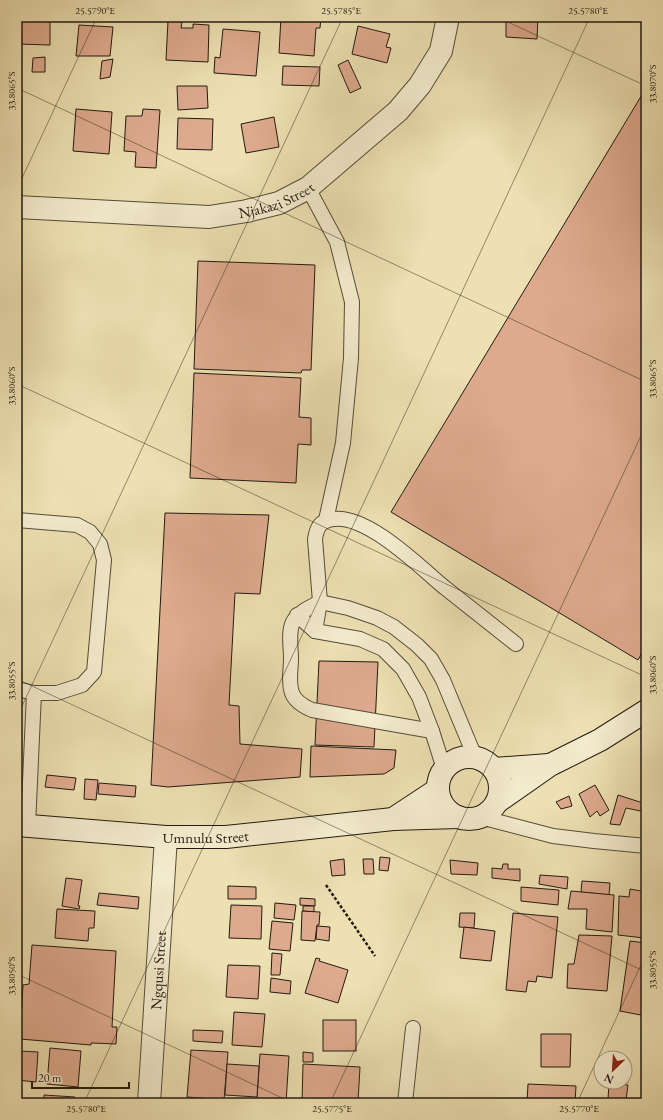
<svg xmlns="http://www.w3.org/2000/svg" width="663" height="1120" font-family="'EB Garamond',serif">
	<rect width="100%" height="100%" fill="#ede0b2"/>
	<filter id="stains"><feTurbulence type="fractalNoise" baseFrequency=".005" numOctaves="4"/><feColorMatrix values="0 0 0 0 .2 0 0 0 0 .09 0 0 0 0 .02 0 0 0 .5 -.17"/></filter>
	<radialGradient id="worn" r=".72"><stop offset=".6" stop-color="#630" stop-opacity="0"/><stop offset="1" stop-color="#630" stop-opacity=".3"/></radialGradient>
	<g fill="#deaa8e" stroke="#221a10">
		<path d="M17,17H50V45L17,44Z"/>
		<path d="M281,17H321L320,28H316L314,56L279,53Z"/>
		<path d="M506,17H538L537,39L506,37Z"/>
		<path d="M168,21L182,22L181,28H193V24L209,25L208,62L166,60Z"/>
		<path d="M79,25L113,27L110,56H76Z"/>
		<path d="M358,26L390,34L386,47L391,48L387,63L352,54Z"/>
		<path d="M223,29L260,32L256,76L214,73L215,57L220,58Z"/>
		<path d="M45,57V72H32L33,58Z"/>
		<path d="M113,59L110,77L100,79L102,61Z"/>
		<path d="M348,60L361,88L350,93L338,65Z"/>
		<path d="M283,66L320,67L319,86L282,85Z"/>
		<path d="M177,86H207L208,108L178,110Z"/>
		<path d="M646,88V646L638,660L391,512Z"/>
		<path d="M76,109L112,112L109,154L73,151Z"/>
		<path d="M143,109L160,110L156,168L135,167L136,152L124,151L126,116H142Z"/>
		<path d="M274,117L279,147L246,153L241,124Z"/>
		<path d="M178,118L213,119L212,150L177,149Z"/>
		<path d="M198,261L315,265L311,370H302L301,373L194,369Z"/>
		<path d="M194,373L301,378L299,417L311,418V445L298,444L296,483L190,478Z"/>
		<path d="M165,513L269,515L260,594L235,593L229,705L239,706L240,744L302,749L300,777L168,787L151,785Z"/>
		<path d="M319,661L378,662L374,747L315,745Z"/>
		<path d="M311,746L396,750L394,768L384,774L310,777Z"/>
		<path d="M47,775L76,778L74,790L45,787Z"/>
		<path d="M85,779L98,780L96,800L84,799Z"/>
		<path d="M99,783L136,786L135,797L98,794Z"/>
		<path d="M595,785L609,810L600,816L597,811L590,817L579,794Z"/>
		<path d="M618,795L646,804L645,812L626,808L620,825L610,824Z"/>
		<path d="M569,796L572,806L561,809L556,802Z"/>
		<path d="M380,857L390,858L388,871L379,870Z"/>
		<path d="M344,859L345,875L332,876L330,861Z"/>
		<path d="M363,859H373L374,874H364Z"/>
		<path d="M450,860L478,863L477,875L451,874Z"/>
		<path d="M503,864H508V869H520V881L492,878V868L502,869Z"/>
		<path d="M540,875L568,877L567,889L539,884Z"/>
		<path d="M66,878L82,880L78,906H80L79,909L62,906Z"/>
		<path d="M582,881L610,883L609,895L581,892Z"/>
		<path d="M228,886L256,887V899H228Z"/>
		<path d="M521,887L559,890L558,905L521,901Z"/>
		<path d="M630,889L646,892V928L644,938L618,935L619,896L629,897Z"/>
		<path d="M571,891L614,895L612,932L586,929L587,909H568Z"/>
		<path d="M99,893L139,897L138,909L97,905Z"/>
		<path d="M300,898L315,899V906L300,905Z"/>
		<path d="M275,903L296,905L294,920L274,918Z"/>
		<path d="M231,905L262,906L261,939L229,938Z"/>
		<path d="M303,906H314V912L303,911Z"/>
		<path d="M57,909L95,911L94,928H89L88,941L55,938Z"/>
		<path d="M302,911L320,912L319,925H317L315,941L301,940Z"/>
		<path d="M460,913H475L474,928L459,927Z"/>
		<path d="M513,913L558,917L552,978L537,976L536,982L528,981L526,992L506,990Z"/>
		<path d="M272,921L293,923L290,951L269,949Z"/>
		<path d="M317,926L330,927L329,941L316,939Z"/>
		<path d="M464,927L495,931L491,961L460,958Z"/>
		<path d="M579,935L612,936L607,991L567,988L568,964H574Z"/>
		<path d="M630,941L646,943V1016L620,1011Z"/>
		<path d="M32,945L116,951L112,1027H117L116,1044L92,1043H91V1045L20,1039L23,985L29,984Z"/>
		<path d="M272,953L282,954L280,975H271Z"/>
		<path d="M316,958L320,959L319,961L348,970L338,1003L305,993Z"/>
		<path d="M228,965L260,966L258,999L226,997Z"/>
		<path d="M271,978L291,981L290,994L270,992Z"/>
		<path d="M234,1012L265,1014L262,1047L232,1045Z"/>
		<rect x="323" y="1020" width="33" height="31"/>
		<path d="M193,1030L223,1031L222,1043L193,1041Z"/>
		<path d="M541,1034H571L570,1067H541Z"/>
		<path d="M50,1048L81,1051L78,1087L47,1084Z"/>
		<path d="M191,1050L228,1052L224,1100L187,1097Z"/>
		<path d="M19,1051L38,1052L36,1082L17,1080L19,1065H20L21,1063H20V1058H18Z"/>
		<path d="M303,1052L313,1053V1062H303Z"/>
		<path d="M260,1054L289,1056L286,1103L258,1102L257,1097Z"/>
		<path d="M227,1064L259,1066L257,1097L225,1095Z"/>
		<path d="M303,1064L360,1067L358,1102L330,1100V1103H302Z"/>
		<path d="M528,1084L576,1086L575,1103H527Z"/>
		<path d="M609,1084L628,1085L626,1100L608,1099Z"/>
		<path d="M44,1095L75,1097L74,1103H44Z"/>
	</g>
	<g fill="none" stroke-linecap="round" stroke-linejoin="round">
		<defs>
			<g id="lane">
				<path d="M308,188L337,242L352,302L351,358L343,443L326,520"/>
				<path d="M17,520L77,525L90,532L100,544L104,560L94,672L82,685L57,693H34L17,689"/>
				<path d="M297,615L315,631L360,639L383,649L403,669L419,697L432,731L444,769"/>
				<path d="M315,631L320,602L315,539C317,527 320,521 333,519C367,514 419,566 444,587C468,606 492,625 516,644"/>
				<path d="M432,731L312,710C305,707 295,701 292,693C288,681 291,670 291,659C291,647 288,632 293,622C298,612 311,607 320,602L348,608L377,618L394,627L417,645L431,659L443,680L475,757"/>
				<path d="M480,817L553,836L594,841L646,846"/>
				<path d="M28,826L34,693"/>
				<path d="M405,1103L413,1028"/>
			</g>
			<g id="street">
				<path id="s1" d="M17,207L209,217L247,211L279,203L308,188L398,111L420,85L441,51L448,17"/>
				<path id="s2" d="M149,1103L166,837"/>
			</g>
			<g id="secondary">
				<circle cx="469" cy="788" r="31"/>
				<path d="M494,769L549,765"/>
				<path d="M497,802L550,765L600,740L646,711"/>
				<path d="M393,819L437,790"/>
				<path id="s3" d="M17,825L166,837H226L393,819L458,817"/>
			</g>
		</defs>
		<use href="#lane" stroke="#554c38" stroke-width="16"/>
		<use href="#street" stroke="#554c38" stroke-width="24"/>
		<use href="#secondary" stroke="#221a10" stroke-width="24"/>
		<path stroke="#221a10" stroke-width="2.5" stroke-dasharray="3 2" stroke-linecap="butt" d="M326,885L375,956"/>
		<use href="#lane" stroke="#f3ebcd" stroke-width="14"/>
		<use href="#street" stroke="#f3ebcd" stroke-width="22"/>
		<use href="#secondary" stroke="#f3ebcd" stroke-width="22"/>
	</g>
	<path fill="none" stroke="#221a10" stroke-width="1" stroke-opacity="0.45" d="M497,17L646,86M17,88L646,382M17,189L97,17M17,384L646,677M17,679L646,972M17,717L343,17M17,974L293,1103M84,1103L590,17M330,1103L646,425M577,1103L646,954"/>
	<g text-anchor="middle" dominant-baseline="central" stroke-width="3" stroke-linejoin="round" paint-order="stroke">
		<g font-size="15" fill="#221a10" stroke="#f3ebcd">
			<text stroke="none"><textPath href="#s1" startOffset="262">Njakazi Street</textPath></text>
			<text stroke="none"><textPath href="#s3" startOffset="189">Umnulu Street</textPath></text>
			<text stroke="none"><textPath href="#s2" startOffset="133">Ngqusi Street</textPath></text>
		</g>
	</g>
	<rect width="663" height="1120" fill="none" stroke="#ede0b2" stroke-width="44"/>
	<g transform="translate(613 1070) rotate(205)"><circle r="19" fill="#f3ebcd" stroke="#9f9781"/>
	<path d="M0-3L7 15L0 10L-7 15Z" fill="#8f2418"/>
	<text y="-6" font-size="11" font-weight="bold" text-anchor="middle" fill="#221a10">N</text>
	</g>
	<path d="M32 1082v6h97v-6" fill="none" stroke="#221a10" stroke-width="2"/>
	<text x="38" y="1082" font-size="12" fill="#221a10" stroke="#f3ebcd" stroke-width="3" paint-order="stroke">20 m</text>
	<rect x="22" y="22" width="619" height="1076" fill="none" stroke="#221a10" stroke-width="1.5"/>
	<g font-size="10" text-anchor="middle" fill="#221a10">
		<text x="95" y="14">25.5790°E</text>
		<text x="341" y="14">25.5785°E</text>
		<text x="588" y="14">25.5780°E</text>
		<text transform="translate(652 84) rotate(-90)" y="4">33.8070°S</text>
		<text transform="translate(11 91) rotate(-90)" y="4">33.8065°S</text>
		<text transform="translate(652 379) rotate(-90)" y="4">33.8065°S</text>
		<text transform="translate(11 386) rotate(-90)" y="4">33.8060°S</text>
		<text transform="translate(652 675) rotate(-90)" y="4">33.8060°S</text>
		<text transform="translate(11 681) rotate(-90)" y="4">33.8055°S</text>
		<text transform="translate(652 970) rotate(-90)" y="4">33.8055°S</text>
		<text transform="translate(11 976) rotate(-90)" y="4">33.8050°S</text>
		<text x="86" y="1112">25.5780°E</text>
		<text x="332" y="1112">25.5775°E</text>
		<text x="579" y="1112">25.5770°E</text>
	</g>
	<rect width="100%" height="100%" filter="url(#stains)"/>
	<rect width="100%" height="100%" fill="url(#worn)"/>
</svg>
